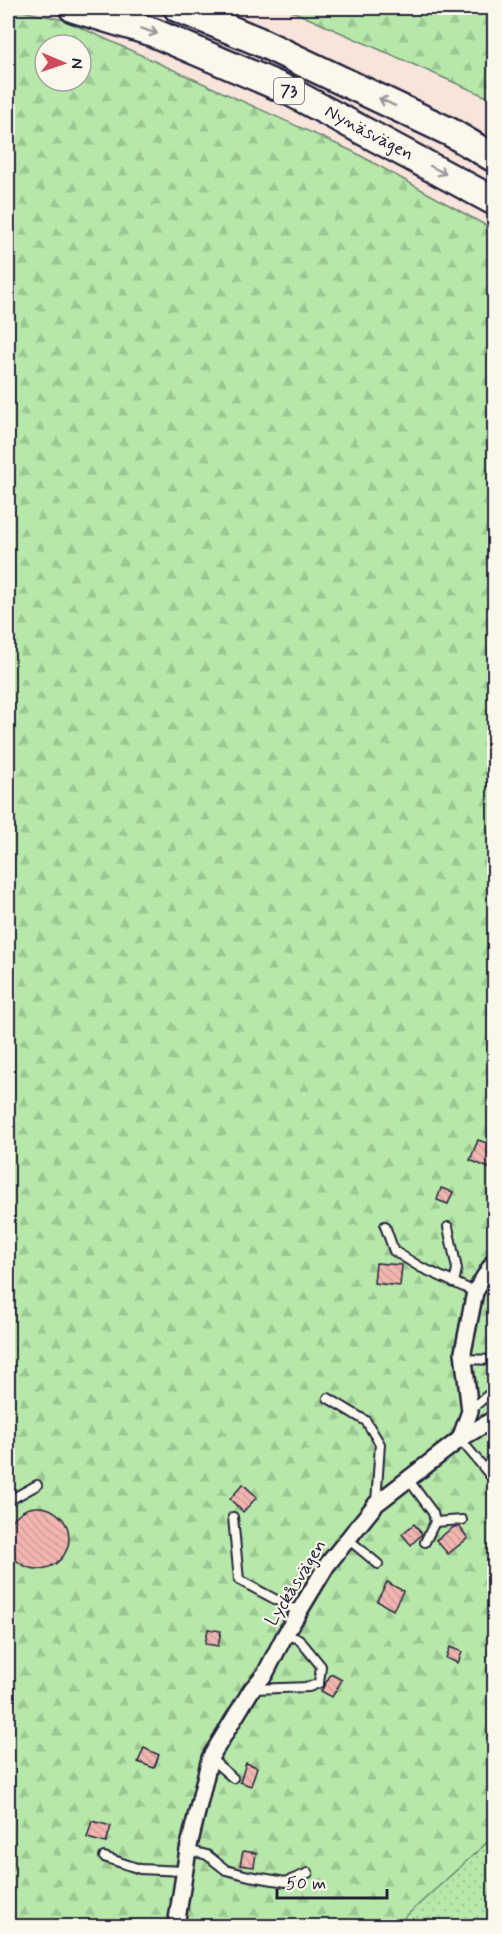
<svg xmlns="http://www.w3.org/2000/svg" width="502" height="1934" font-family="Mynerve,sans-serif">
	<defs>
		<pattern id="grass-dots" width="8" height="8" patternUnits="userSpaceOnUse" patternTransform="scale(1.5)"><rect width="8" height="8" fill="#b6e8a9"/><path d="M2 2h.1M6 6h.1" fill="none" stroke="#9cc792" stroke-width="1.8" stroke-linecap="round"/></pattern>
		<pattern id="forest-firs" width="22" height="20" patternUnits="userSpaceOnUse" patternTransform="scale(1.5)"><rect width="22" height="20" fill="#b6e8a9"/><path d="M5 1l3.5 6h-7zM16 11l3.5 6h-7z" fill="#9cc792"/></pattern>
		<pattern id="building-back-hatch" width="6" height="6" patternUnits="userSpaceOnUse" patternTransform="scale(1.5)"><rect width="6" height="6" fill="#f2b6b1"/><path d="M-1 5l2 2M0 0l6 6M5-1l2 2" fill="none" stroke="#cf9c99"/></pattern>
	</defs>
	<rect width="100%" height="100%" fill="#f8e4da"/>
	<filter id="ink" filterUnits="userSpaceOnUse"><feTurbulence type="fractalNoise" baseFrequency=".0167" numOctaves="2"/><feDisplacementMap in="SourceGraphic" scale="12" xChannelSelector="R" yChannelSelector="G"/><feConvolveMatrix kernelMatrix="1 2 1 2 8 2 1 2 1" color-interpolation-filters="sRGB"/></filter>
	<g filter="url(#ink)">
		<path fill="url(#grass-dots)" stroke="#6c8572" stroke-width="1.5" d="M494,1836V1926H394Z"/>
		<g fill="url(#forest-firs)" stroke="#6c8572" stroke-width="1.5" fill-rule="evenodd">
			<path d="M8,8L64,20L354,152L494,230V1836L395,1926H8ZM45,45H81V81H45Z"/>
			<path d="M285,8H494V100Z"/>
		</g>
		<g fill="url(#building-back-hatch)" stroke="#22223b" stroke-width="1.5">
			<path d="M478,1140L495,1146V1159L491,1169L470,1160Z"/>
			<path d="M441,1188L453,1192L448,1204L437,1200Z"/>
			<path d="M376,1263L402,1265L400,1286L374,1283Z"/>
			<path d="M243,1484L257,1497L243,1512L230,1499Z"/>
			<circle cx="38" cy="1538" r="31"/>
			<path d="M414,1524L422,1534L411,1545L402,1534Z"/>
			<path d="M459,1526L468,1538L448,1554L436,1540L454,1527Z"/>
			<path d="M387,1582L403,1591L393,1610L377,1601Z"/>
			<path d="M208,1629L221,1631L218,1646L205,1644Z"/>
			<path d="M450,1647L462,1652L458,1663L446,1658Z"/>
			<path d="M331,1674L342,1680L332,1697L321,1691Z"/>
			<path d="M144,1748L159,1755L154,1768L138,1762Z"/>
			<path d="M246,1763L257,1767L251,1786L240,1782Z"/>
			<path d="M92,1821L111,1826L106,1843L87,1838Z"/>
			<path d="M243,1851L256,1853L254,1867L240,1865Z"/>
		</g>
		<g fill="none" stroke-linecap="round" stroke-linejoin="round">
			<defs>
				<g id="lane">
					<path d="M385,1226L394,1251L420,1267L475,1292"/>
					<path d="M448,1227L457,1269L454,1283"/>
					<path d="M463,1359L494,1360"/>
					<path d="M328,1398L366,1421L380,1444L376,1503"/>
					<path d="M470,1410L494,1390"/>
					<path d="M460,1439L494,1480"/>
					<path d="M408,1479L433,1513L435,1522L425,1542"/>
					<path d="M8,1501L37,1485"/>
					<path d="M233,1517L239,1580L299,1612"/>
					<path d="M435,1522L462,1520"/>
					<path d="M348,1539L378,1564"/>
					<path d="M253,1689L309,1687L319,1683L321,1666L299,1639L285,1635"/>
					<path d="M210,1758L233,1778"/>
					<path d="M188,1850L207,1855L226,1870L249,1876L286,1882L308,1873"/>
					<path d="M104,1857L140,1869L184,1871"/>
				</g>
				<g id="street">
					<path d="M460,1439L470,1411L463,1352L475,1292L494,1261"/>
					<path d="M176,1926L188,1850L210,1758L252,1689L265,1674L285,1635L327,1565L376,1504L460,1439L494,1419"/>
				</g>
				<g id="highway">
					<path d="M73,8L152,32L287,90L494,201"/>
					<path d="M178,8L258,41L450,132L494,158"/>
				</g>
			</defs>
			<use href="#lane" stroke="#22223b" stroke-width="12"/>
			<use href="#street" stroke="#22223b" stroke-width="20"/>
			<use href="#highway" stroke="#22223b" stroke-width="32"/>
			<use href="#lane" stroke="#fbf7ec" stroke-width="8"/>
			<use href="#street" stroke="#fbf7ec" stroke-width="15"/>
			<use href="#highway" stroke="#fbf7ec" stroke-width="27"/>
		</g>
		<defs><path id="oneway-shaft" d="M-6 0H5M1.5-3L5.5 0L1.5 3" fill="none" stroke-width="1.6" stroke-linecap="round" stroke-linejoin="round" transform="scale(1.5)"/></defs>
		<g stroke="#99979c">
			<use href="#oneway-shaft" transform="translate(149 31) rotate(19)"/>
			<use href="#oneway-shaft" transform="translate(387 102) rotate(-155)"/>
			<use href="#oneway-shaft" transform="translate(438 170) rotate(28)"/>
		</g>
	</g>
	<g text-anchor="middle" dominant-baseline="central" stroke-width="4.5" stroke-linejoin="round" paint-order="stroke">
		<rect fill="#fbf7ec" stroke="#636270" stroke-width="1.5" x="274" y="78" width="30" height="26" rx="4.5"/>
		<g font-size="16" font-weight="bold" fill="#22223b">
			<text x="289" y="91">73</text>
		</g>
		<g font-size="18" fill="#22223b" stroke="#fbf7ec">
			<text transform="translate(369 133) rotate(28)">Nynäsvägen</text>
			<text transform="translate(296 1583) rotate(-58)">Lyckåsvägen</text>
		</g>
	</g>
	<rect width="502" height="1934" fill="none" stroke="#fbf7ec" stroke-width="30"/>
	<rect x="15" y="15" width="472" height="1904" fill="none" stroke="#22223b" stroke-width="2" filter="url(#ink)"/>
	<g transform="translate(63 63) rotate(92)"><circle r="28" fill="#fbf7ec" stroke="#a4a2a5" stroke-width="1.5"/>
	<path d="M0-4.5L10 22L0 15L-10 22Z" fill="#d1495b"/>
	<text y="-9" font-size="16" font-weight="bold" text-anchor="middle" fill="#22223b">N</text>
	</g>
	<path d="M277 1889v9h110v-9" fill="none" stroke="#22223b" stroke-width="3"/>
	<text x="286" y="1889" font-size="18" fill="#22223b" stroke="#fbf7ec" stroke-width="4.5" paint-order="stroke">50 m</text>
</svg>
